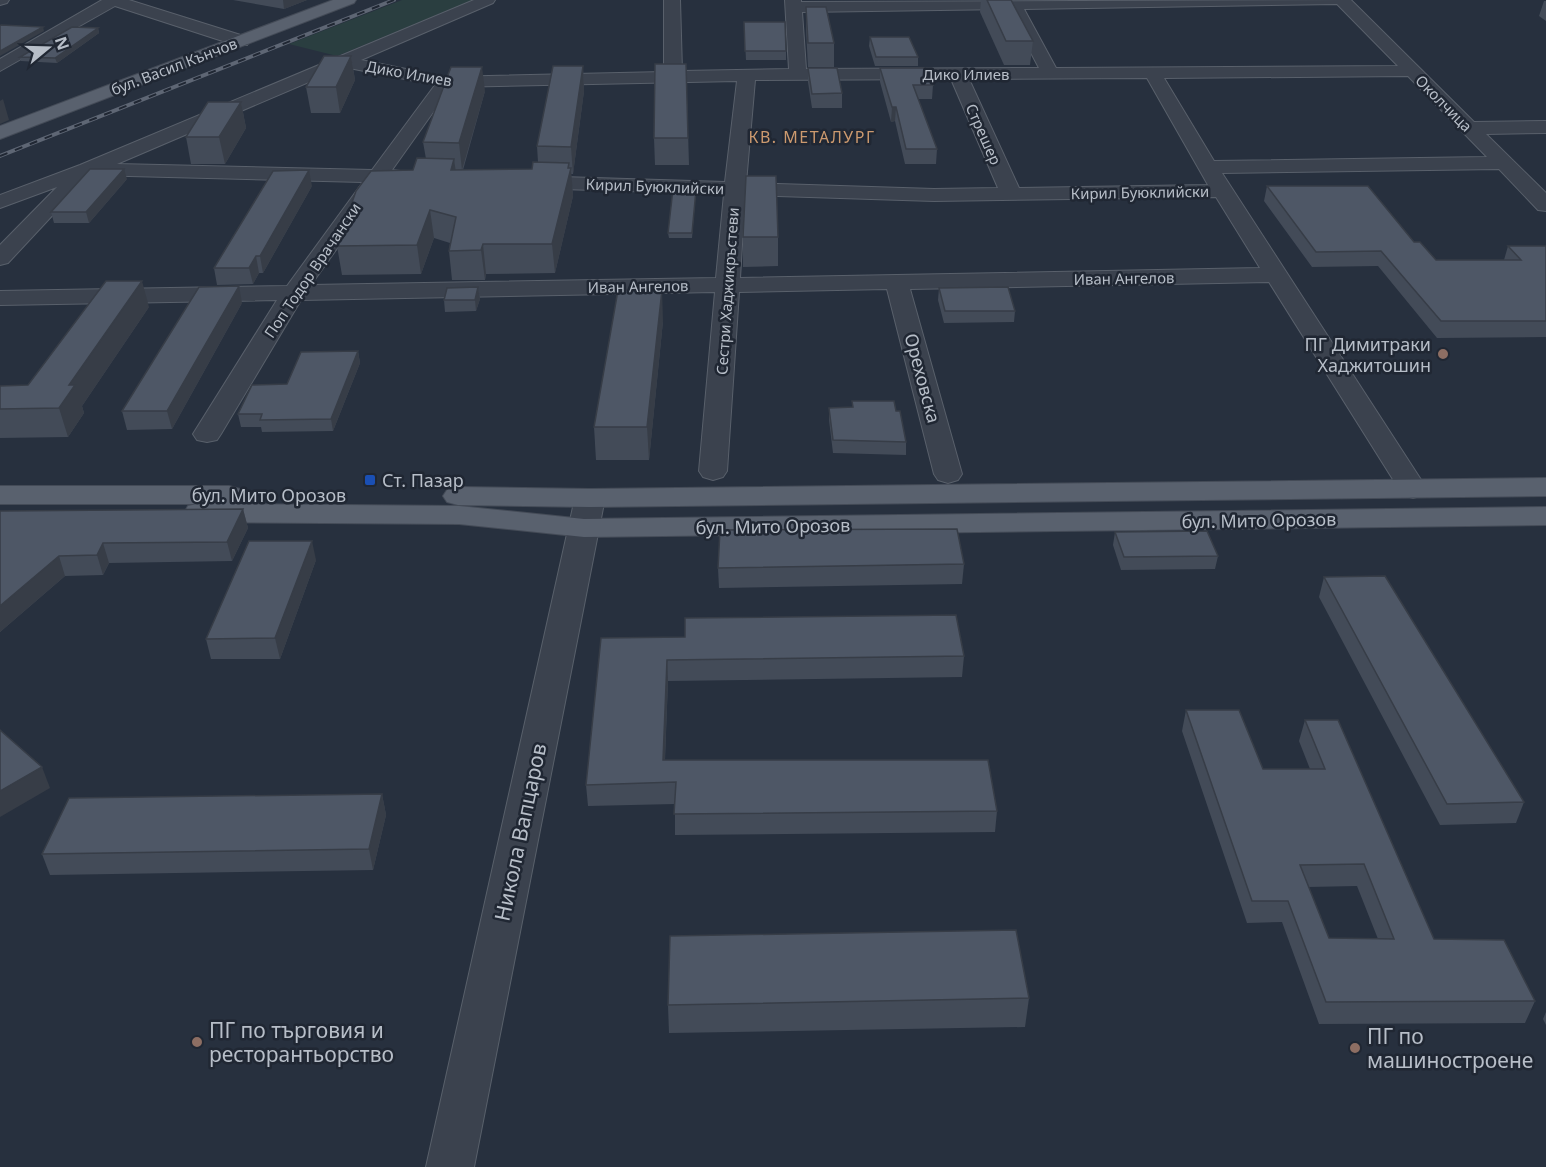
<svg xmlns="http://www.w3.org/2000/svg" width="1546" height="1167" font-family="'Noto Sans',sans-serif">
	<rect width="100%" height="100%" fill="#27303e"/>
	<path fill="#2a3e40" d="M402,0H473L337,56L289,44Z"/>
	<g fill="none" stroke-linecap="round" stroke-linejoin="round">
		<defs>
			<g id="minor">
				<path d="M0,0H9L7,3L0,5Z"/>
				<path d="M102,0H129L247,37L249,41L247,45H235L115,6L0,71V59Z"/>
				<path d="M474,0H495L493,3L361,60L446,77L664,72V0H680L682,71L789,69L785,0H801V2L1351,0L1474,122L1546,121V133L1486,134L1546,193V211L1538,210L1499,169L1222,173L1427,489L1423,495L1413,498L1403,495L1399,489L1269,282L910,289L962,474L958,480L948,483L938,480L934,474L887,289L739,292L727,471L723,477L713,480L703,477L699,471L715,292L301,300L221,434L217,440L207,442L197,440L193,434L277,300L0,305V291L287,286L363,182L90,175L8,263L0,265V245L57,187L0,208V195L80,165ZM1337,4L1398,66L1056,68L1024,9ZM1008,9L1039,68L806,69L802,12ZM344,67L435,85L372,170L117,164ZM1408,76L1487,157L1214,161L1164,78ZM1147,78L1208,185L1019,188L969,79ZM951,79L998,188L934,189L746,183L755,80ZM737,81L725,182L529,176L522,178L519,182L522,186L529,188L724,194L716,278L311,285L384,182L417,181L420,177L417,173L392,170L451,87ZM745,195L934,201L1216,197L1260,268L740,278Z"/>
				<path d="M590,489L600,492L605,498L474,1167H426L575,498L580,492Z"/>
			</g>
			<g id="major">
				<path d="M333,0H356L354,3L0,139V126Z"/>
				<path d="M1546,478V496L590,507L458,505L447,502L443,496L447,490L458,487L590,489Z"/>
				<path d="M0,486H229L240,489L244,495L240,501L230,504L459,506L584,519L1546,507V525L584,537L459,524L199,522L188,520L184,513L188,506L197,504H0Z"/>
			</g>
		</defs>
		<use href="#minor" stroke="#59606b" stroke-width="2"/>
		<use href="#major" stroke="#444b57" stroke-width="2"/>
		<use href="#minor" fill="#3b424e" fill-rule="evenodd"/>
		<use href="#major" fill="#59616e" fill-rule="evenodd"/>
		<defs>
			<path id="rail" d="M0,156L394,0"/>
		</defs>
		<use href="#rail" stroke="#5e6674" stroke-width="4"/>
		<use href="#rail" stroke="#202733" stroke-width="2" stroke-dasharray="8" stroke-linecap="butt"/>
	</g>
	<g fill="#434b58" fill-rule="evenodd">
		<path d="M233,0H307L284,9Z"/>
		<path d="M981,0H1011L1033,41L1030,65H1004L980,12Z"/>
		<path d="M1544,1H1546V21L1539,16Z"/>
		<path d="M806,7L834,43V67H808L806,30Z"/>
		<path d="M744,22L786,51V60H746Z"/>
		<path d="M98,28L99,33L57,63L21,61L20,57Z"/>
		<path d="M870,37L918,57V66H875L869,46Z"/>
		<path d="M351,56L355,80L340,113H311L306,87Z"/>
		<path d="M686,64L689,165H655L654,138Z"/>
		<path d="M583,66L584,91L573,174H571L573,196L555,273L486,274L485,280H452L449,251L450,243L434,238L421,274L342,275L337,246L426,159L423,142L485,91L463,170L532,169L538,162L537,146Z"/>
		<path d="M808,68L842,93V108H812L808,82Z"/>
		<path d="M880,68L933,85L932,99H918L937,149L936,164H905L895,121L891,122L880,82Z"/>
		<path d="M241,102L246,128L225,164H191L186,137Z"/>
		<path d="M127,179L89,223H54L51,212Z"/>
		<path d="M312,186L263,273H259L253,284L217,285L214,268Z"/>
		<path d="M1267,186L1414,242L1436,260H1504L1508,246H1546V337L1437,338L1378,266L1312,267L1264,201Z"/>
		<path d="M696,190L692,238H669L668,233Z"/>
		<path d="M743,237H778V266L743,267Z"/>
		<path d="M478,287L480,299L476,311L445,312L444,300Z"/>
		<path d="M939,288L1015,311L1014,322L944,323L938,300Z"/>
		<path d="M242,303L172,429L127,430L122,411Z"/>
		<path d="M149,307L82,406L84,413L68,437L0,438V386L28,385Z"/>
		<path d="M663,321L649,460H596L594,427Z"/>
		<path d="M358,351L360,363L333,431L262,432L261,427H241L238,414L287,384Z"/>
		<path d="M852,401L906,442V455L833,453L829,420V408L852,407Z"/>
		<path d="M243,509L248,528L232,561L109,563L103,575L65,576L0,632V511Z"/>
		<path d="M1115,532L1218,556L1215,569L1121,570L1113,545Z"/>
		<path d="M316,560L280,659H211L206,639Z"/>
		<path d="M964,564L962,584L719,588L718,568Z"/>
		<path d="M1324,577L1524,802L1516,823L1440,825L1319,597Z"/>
		<path d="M601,638L964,656L962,677L668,681L665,760L997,811L995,832L675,835V804L588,806L586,785Z"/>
		<path d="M1186,710L1263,769H1310L1299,741L1305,720L1434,939L1535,1001L1525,1023L1319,1024L1282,922L1247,923L1182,731ZM1357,886L1378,939L1329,938L1308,887Z"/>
		<path d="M382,794L386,815L373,870L50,875L42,854Z"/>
		<path d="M1029,998L1025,1027L669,1033L668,1005Z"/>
		<path d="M1546,1012V1025L1543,1019Z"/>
	</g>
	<g fill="#373d47">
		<path d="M283,0H307L284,9Z"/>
		<path d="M43,27L44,31L0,56V51Z"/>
		<path d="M98,28L99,33L57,63L55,58Z"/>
		<path d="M351,56L355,80L340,113L336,87Z"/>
		<path d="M583,66L584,91L573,174L571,147Z"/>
		<path d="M482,67L485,91L462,170L459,143Z"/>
		<path d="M3,99L9,120L0,124V101Z"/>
		<path d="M241,102L246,128L225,164L219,137Z"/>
		<path d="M892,107H896L895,121L891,122Z"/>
		<path d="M454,159L458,187L451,170Z"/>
		<path d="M569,163V173L571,168L573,196L555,273L552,244Z"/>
		<path d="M124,169L127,179L89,223L86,212Z"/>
		<path d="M309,170L312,186L263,273L260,256Z"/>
		<path d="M430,210L434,238L421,274L417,245Z"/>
		<path d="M483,244L486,274L485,280L481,250Z"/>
		<path d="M256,256L259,273L253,284L249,268Z"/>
		<path d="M142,281L149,307L82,406L84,413L68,437L59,408L69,385Z"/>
		<path d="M239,286L242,303L172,429L167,411Z"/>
		<path d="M478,287L480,299L476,311L475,300Z"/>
		<path d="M662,290L663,321L649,460L647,427Z"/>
		<path d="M358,351L360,363L333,431L331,419Z"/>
		<path d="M243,509L248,528L232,561L227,542Z"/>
		<path d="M312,541L316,560L280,659L275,638Z"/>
		<path d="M103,543L109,563L103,575L97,555Z"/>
		<path d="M59,556L65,576L0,632V606Z"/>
		<path d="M667,660L668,681L664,781L663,760Z"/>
		<path d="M42,767L50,788L0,817V791Z"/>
		<path d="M382,794L386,815L373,870L369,849Z"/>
	</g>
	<g fill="#4e5766" stroke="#373d47" stroke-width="1.5" fill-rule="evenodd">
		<path d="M987,0H1011L1033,41H1006Z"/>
		<path d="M806,7H826L834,43H808Z"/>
		<path d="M744,22H785L786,51H745Z"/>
		<path d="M1,25L43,27L0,51V26Z"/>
		<path d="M72,27L98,28L55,58L20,57Z"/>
		<path d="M870,37H909L918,57H876Z"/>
		<path d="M324,56H351L336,87H306Z"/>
		<path d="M655,64H686L688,138H654Z"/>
		<path d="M553,66H583L571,147L537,146Z"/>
		<path d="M451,67H482L459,143L423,142Z"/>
		<path d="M808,68H837L842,93L812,94Z"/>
		<path d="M880,68H925L933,85H913L937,149H906L896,107H892Z"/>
		<path d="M208,102H241L219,137H186Z"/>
		<path d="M417,158L454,159L451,170L532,169L533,162L569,163L568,168H571L552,244H483L481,250L449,251L456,217L430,210L417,245L337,246L356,191L371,171L413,170Z"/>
		<path d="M90,169H124L86,212H51Z"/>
		<path d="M309,170L260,256H256L249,268H214L273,171Z"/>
		<path d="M746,176H776L778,237H743Z"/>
		<path d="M1267,186H1368L1414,242H1420L1436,260H1521L1508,246H1546V321H1441L1381,251L1316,252Z"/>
		<path d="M673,189L696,190L692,233H668Z"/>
		<path d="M106,281H142L69,385H75L59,408L0,409V386L28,385Z"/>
		<path d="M239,286L167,411H122L199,287Z"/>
		<path d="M478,287L475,300H444L447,288Z"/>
		<path d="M1008,287L1015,311H945L939,288Z"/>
		<path d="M618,290H662L647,427H594Z"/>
		<path d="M358,351L331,419L260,420L262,414H238L252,385L287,384L301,352Z"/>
		<path d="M852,401H894L896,411H900L906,442L833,440L829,408L853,407Z"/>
		<path d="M243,509L227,542L103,543L97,555L59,556L0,606V511Z"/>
		<path d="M957,529L964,564L718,568L720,530Z"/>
		<path d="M1207,531L1218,556L1124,557L1115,532Z"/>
		<path d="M249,541H312L275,638L206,639Z"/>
		<path d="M1385,576L1524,802L1447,804L1324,577Z"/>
		<path d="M956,615L964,656L667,660L663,760H988L997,811L674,814L676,782L586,785L601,638L685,637V618Z"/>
		<path d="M1186,710H1239L1263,769H1325L1305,720H1338L1434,939L1504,940L1535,1001L1326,1002L1288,901H1252ZM1364,864L1394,939L1329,938L1300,865Z"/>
		<path d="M0,730L42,767L0,791Z"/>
		<path d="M382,794L369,849L42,854L69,798Z"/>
		<path d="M1016,930L1029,998L668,1005L670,936Z"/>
	</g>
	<g fill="#8d6e63" stroke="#202733" stroke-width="2">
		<circle cx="1443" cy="354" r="6"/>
		<circle cx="197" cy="1042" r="6"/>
		<circle cx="1355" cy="1048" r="6"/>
	</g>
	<rect fill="#1a4fb4" stroke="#202733" stroke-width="2" x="364" y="474" width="12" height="12" rx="3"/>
	<g text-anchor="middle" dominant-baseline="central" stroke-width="5" stroke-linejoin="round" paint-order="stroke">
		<g font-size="15" fill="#b7bec8" stroke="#202733">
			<text transform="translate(174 66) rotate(-21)">бул. Васил Кънчов</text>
			<text transform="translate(409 73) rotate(10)">Дико Илиев</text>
			<text x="966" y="74">Дико Илиев</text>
			<text transform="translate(1444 103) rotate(45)">Околчица</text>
			<text transform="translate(984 134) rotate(66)">Стрешер</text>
			<text transform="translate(655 186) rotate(2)">Кирил Буюклийски</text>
			<text transform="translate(1140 192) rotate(-1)">Кирил Буюклийски</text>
			<text transform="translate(312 270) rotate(-56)">Поп Тодор Врачански</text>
			<text transform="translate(1124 278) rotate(-1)">Иван Ангелов</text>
			<text transform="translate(638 286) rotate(-1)">Иван Ангелов</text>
			<text transform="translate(727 291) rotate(-86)">Сестри Хаджикръстеви</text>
		</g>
		<g font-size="16" letter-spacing="1.5" fill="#cc9a6f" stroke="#202733">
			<text x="812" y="137">КВ. МЕТАЛУРГ</text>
		</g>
		<g font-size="18" fill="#b7bec8" stroke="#202733" text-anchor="end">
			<text x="1431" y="344">ПГ Димитраки<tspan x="1431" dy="21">Хаджитошин</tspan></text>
			<text x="382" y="480" text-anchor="start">Ст. Пазар</text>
		</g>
		<g font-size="18" fill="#b7bec8" stroke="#202733">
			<text transform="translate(923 378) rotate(75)">Ореховска</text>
			<text x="269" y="495">бул. Мито Орозов</text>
			<text transform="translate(1259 520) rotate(-1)">бул. Мито Орозов</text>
			<text transform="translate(773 526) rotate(-1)">бул. Мито Орозов</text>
		</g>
		<g font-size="21" fill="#b7bec8" stroke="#202733">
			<text transform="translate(520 832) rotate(-78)">Никола Вапцаров</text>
		</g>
		<g font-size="21" fill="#b7bec8" stroke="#202733" text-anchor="start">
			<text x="209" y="1030">ПГ по търговия и<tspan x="209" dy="24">ресторантьорство</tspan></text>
			<text x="1367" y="1036">ПГ по<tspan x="1367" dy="24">машиностроене</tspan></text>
		</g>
	</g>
	<g transform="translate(48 48) rotate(71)" stroke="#202733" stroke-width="4.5" paint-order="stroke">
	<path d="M0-4.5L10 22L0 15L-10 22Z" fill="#b7bec8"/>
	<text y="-9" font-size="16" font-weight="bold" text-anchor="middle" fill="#b7bec8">N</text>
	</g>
</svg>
